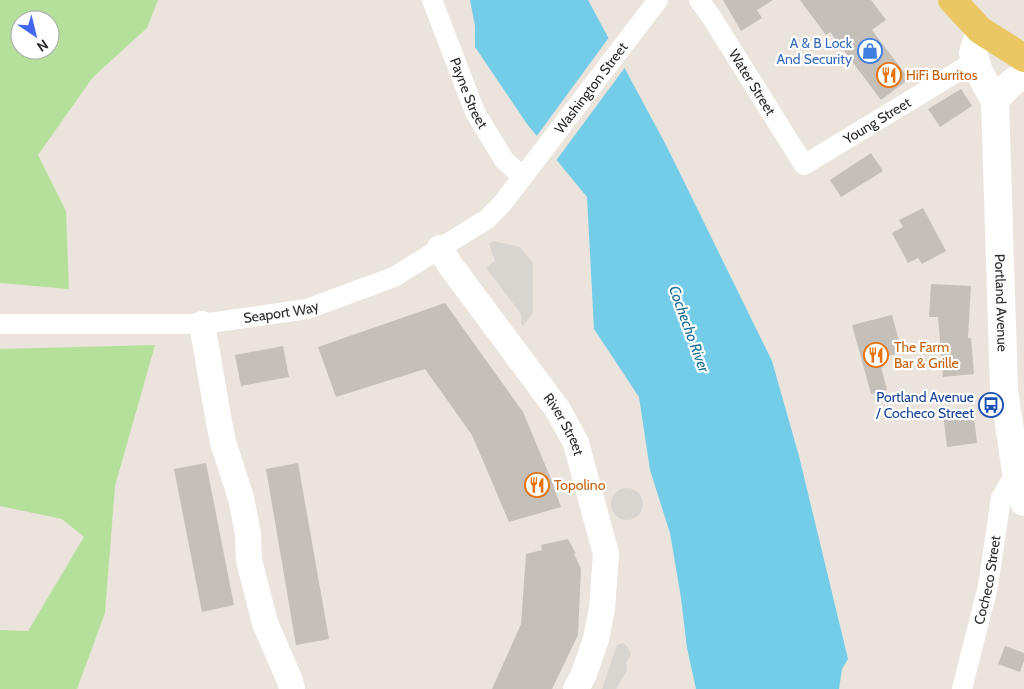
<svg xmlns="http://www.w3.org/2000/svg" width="1024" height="689" font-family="Cabin,sans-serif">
	<rect width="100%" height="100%" fill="#ebe4dc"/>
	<g fill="#b4e09b" fill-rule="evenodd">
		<path d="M0,0H158L147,28L93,77L38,155L66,211L69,289L0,283ZM20,20H50V50H20Z"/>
		<path d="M155,345L115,486L105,613L77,689H0V630L28,631L84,537L62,519L0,506V349Z"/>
	</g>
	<g fill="#d8d4cf">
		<path d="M493,241L520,247L533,263V313L523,326L521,323V314L486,268L495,261L489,244Z"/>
		<circle cx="627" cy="504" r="16"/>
		<path d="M623,643L627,646L631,654L626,663L627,670L616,689H602L617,645Z"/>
	</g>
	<path fill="#73cde9" d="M470,0H588L667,147L772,361L799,456L848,659L842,669L839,689H696L687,648L681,598L670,533L650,470L639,397L594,329L587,197L527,124L475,47V26Z"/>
	<path fill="#ebe4dc" d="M610,36L626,66L555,162L536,137Z"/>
	<g fill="#c4bfb8">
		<path d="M723,0H773L757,10L762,18L741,31Z"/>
		<path d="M800,0H871L886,20L872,30L909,79L881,100L830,32L826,35Z"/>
		<path d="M961,89L972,106L940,127L928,109Z"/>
		<path d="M871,153L883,171L841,197L830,180Z"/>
		<path d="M923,208L946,251L922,264L918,258L908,263L892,233L903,227L899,220Z"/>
		<path d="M931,284L971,286L968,338H971L974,374L943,377L938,317H929Z"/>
		<path d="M445,303L523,412L551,479L561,507L509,522L472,435L425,369L336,397L318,347Z"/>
		<path d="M892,315L902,352L879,359L887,390L871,394L852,325Z"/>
		<path d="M283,346L289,377L241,386L235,355Z"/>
		<path d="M973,409L977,443L947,447L943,413Z"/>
		<path d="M206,463L234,605L202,612L174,469Z"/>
		<path d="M298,463L329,639L296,645L266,469Z"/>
		<path d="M568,539L576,554H574L581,569L578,635L552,689H492L521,624L526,554L542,550L541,545Z"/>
		<path d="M1005,646L1024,653V661L1020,672L998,664Z"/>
	</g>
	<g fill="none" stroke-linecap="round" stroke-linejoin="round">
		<g stroke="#fff" stroke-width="20">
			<path id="s1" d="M432,0L475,112L504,160L522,176"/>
			<path id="s2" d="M699,0L712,18L804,165L975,61"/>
			<path id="s3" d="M0,324H202L307,309L394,277L487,219L502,204L658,0"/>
			<path id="s4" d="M962,689L988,586L1001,498L1016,472"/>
		</g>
		<g stroke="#fff" stroke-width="26">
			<path id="s5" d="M440,248L450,265L558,410L576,443L606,554L602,609L596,639L584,674L576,689"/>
			<path d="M202,324L219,422L223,442L241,498L248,534L249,560L265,623L290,681L292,689"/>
		</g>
		<g stroke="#fff" stroke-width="28">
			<path id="s6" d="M980,30L973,53L979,72L995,101L1004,390L1016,472L1024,502"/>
			<path d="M995,101C1004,90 1011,81 1024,76"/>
		</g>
		<path stroke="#eac762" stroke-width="28" d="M952,0L980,30L1024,58"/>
	</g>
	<defs>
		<symbol id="shop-ring" viewBox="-11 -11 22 22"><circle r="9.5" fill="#fff" stroke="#3f7fe0" stroke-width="1.5"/><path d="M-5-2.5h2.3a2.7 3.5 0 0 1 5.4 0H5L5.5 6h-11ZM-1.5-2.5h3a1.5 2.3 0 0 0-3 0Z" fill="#3f7fe0"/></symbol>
		<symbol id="restaurant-ring" viewBox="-11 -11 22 22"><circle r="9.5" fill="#fff" stroke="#e8710a" stroke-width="1.5"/><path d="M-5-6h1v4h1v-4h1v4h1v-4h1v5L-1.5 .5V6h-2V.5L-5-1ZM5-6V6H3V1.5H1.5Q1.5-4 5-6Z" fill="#e8710a"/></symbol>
		<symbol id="bus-ring" viewBox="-11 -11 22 22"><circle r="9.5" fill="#fff" stroke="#1a4fb4" stroke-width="1.5"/><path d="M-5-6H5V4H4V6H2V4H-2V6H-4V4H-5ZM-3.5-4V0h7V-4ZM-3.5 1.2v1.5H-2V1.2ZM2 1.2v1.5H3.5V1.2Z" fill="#1a4fb4"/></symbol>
	</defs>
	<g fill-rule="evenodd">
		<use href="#shop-ring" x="856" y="37" width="28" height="28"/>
		<use href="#restaurant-ring" x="875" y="61" width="28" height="28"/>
		<use href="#restaurant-ring" x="862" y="341" width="28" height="28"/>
		<use href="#bus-ring" x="977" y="391" width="28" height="28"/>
		<use href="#restaurant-ring" x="523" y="471" width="28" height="28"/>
	</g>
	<g text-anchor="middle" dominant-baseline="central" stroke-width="4.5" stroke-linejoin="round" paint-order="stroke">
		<g font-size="14" fill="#366cbe" stroke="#fff" text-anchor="end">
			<text x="852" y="43">A &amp; B Lock<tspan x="852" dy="16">And Security</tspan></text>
		</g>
		<g font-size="14" fill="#c56008" stroke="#fff" text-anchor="start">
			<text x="906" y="75">HiFi Burritos</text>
			<text x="894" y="347">The Farm<tspan x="894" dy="16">Bar &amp; Grille</tspan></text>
			<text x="554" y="485">Topolino</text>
		</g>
		<g font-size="14" fill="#2a2a2a" stroke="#fff">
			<text stroke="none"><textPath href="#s2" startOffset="98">Water Street</textPath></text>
			<text stroke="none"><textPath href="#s3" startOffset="678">Washington Street</textPath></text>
			<text stroke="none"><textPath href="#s1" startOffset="100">Payne Street</textPath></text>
			<text stroke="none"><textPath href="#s2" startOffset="281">Young Street</textPath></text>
			<text stroke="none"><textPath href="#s6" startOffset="279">Portland Avenue</textPath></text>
			<text stroke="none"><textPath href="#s3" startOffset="282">Seaport Way</textPath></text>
			<text stroke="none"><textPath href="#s5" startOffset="216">River Street</textPath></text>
			<text stroke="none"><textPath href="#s4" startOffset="112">Cocheco Street</textPath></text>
		</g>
		<g font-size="14" fill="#164399" stroke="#fff" text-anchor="end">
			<text x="974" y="397">Portland Avenue<tspan x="974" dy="16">/ Cocheco Street</tspan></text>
		</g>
		<g font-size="15" font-style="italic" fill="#136c94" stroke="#fff">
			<text transform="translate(689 329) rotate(70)">Cochecho River</text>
		</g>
	</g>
	<g transform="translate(35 35) rotate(145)"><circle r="24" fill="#ffffff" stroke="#aaaaaa"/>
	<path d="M0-4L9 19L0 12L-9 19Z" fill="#4368f2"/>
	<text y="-8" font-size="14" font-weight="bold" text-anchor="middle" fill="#2a2a2a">N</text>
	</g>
</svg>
